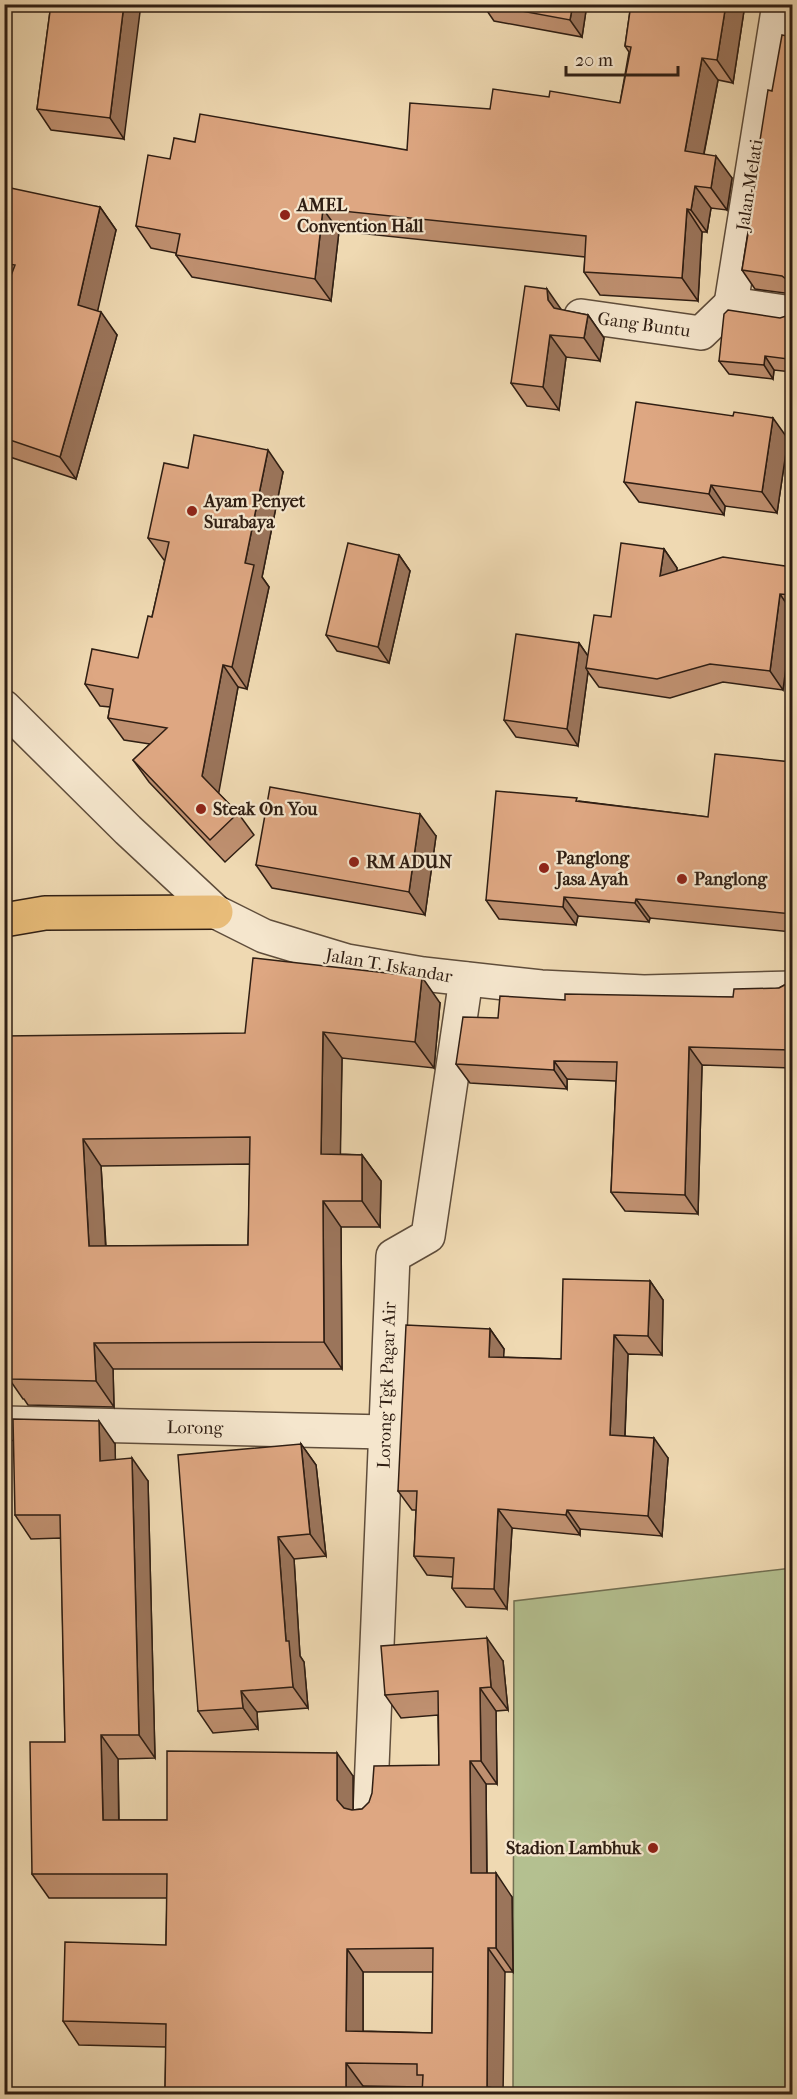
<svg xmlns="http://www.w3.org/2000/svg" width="797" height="2099" font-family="'IM FELL French Canon',serif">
	<rect width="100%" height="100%" fill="#efd9b2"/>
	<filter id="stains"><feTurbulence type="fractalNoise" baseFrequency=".00333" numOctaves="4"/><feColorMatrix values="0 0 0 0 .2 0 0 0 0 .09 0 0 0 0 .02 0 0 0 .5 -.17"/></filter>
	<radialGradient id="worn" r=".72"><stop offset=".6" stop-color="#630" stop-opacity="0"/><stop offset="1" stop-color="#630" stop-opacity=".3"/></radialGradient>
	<path fill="#b4c090" stroke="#726f52" stroke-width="1.5" d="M792,1568V2094H513L514,1601Z"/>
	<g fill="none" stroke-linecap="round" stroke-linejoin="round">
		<defs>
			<g id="minor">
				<path d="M779,4L731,304L792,313"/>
				<path d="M581,316L701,333L731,304"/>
				<path d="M4,1423L386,1432"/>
				<path d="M370,1815L393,1256L428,1236L466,979"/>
			</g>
			<path id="tertiary" d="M4,707L128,830L216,912L264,936L347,961L423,974L541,987L644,992L792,988"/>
			<path id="primary" d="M4,920L45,913L216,912"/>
		</defs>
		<use href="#minor" stroke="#5f4d3b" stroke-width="36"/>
		<use href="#tertiary" stroke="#5f4d3b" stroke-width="36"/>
		<use href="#primary" stroke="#2f1e13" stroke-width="36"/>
		<use href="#minor" stroke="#f5e6cd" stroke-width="33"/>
		<use href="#tertiary" stroke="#f5e6cd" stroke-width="33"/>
		<use href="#primary" stroke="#e8bc79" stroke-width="33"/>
	</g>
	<g fill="#bf9070" stroke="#2f1e13" stroke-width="1.5" fill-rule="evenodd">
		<path d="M51,4L124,139L51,130L37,109Z"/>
		<path d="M587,4L582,37L494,21L483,5Z"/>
		<path d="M631,4H745L733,83L718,80L704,154L732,178L727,210L711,208L707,232H702L698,301L600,295L584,272L585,257L339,231L331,301L192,277L176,255V253L151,248L136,226L170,159L195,142L407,150L490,109L549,97L620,103L629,52L625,46Z"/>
		<path d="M792,37V294L755,289L742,270L753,200L751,197L772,91Z"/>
		<path d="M4,195L100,207L116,230L97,311L117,335L76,479L7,456L4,452V294L8,283L6,282L4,280Z"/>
		<path d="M561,310L588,315L604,338L600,361L566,357L559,410L527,406L511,383Z"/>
		<path d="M792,314V372L774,370L773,379L729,374L719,361Z"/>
		<path d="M788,439L777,513L725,506L724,515L639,502L624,482Z"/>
		<path d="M188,468L283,472L262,577L269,587L247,689L238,687L218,793L238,813L254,835L225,862L149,782L133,760L150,744L124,740L108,718L110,707L100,706L85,684L138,658L152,617L165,560H164L148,538Z"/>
		<path d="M664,549L677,568V571L792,567V621L783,690L723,682L670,698L599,687L588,672L578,746L516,737L504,720L579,643L588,656L611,617Z"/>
		<path d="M399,555L410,571L389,663L337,651L326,635Z"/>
		<path d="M792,762V932L650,918L649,922L578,916L576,925L499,919L486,900L579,801L708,817Z"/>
		<path d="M436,836L425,915L272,888L256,865Z"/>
		<path d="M792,981V1068L702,1065L698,1214L625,1211L611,1192L616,1081L567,1079V1089L470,1083L456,1064L498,1018L565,1000L733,997L779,988Z"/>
		<path d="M440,1003L434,1068L342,1058L340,1154L362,1155L381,1181L380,1227H341L342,1369H113L114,1407L28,1405L24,1399H23L5,1373L6,1163L245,1033ZM250,1164L248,1245L106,1246L101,1166Z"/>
		<path d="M650,1281L663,1300L662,1355L628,1354L625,1436L668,1458L662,1536L580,1529V1535L512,1528L507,1609L466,1607L452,1588L453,1577L427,1575L414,1556L416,1510H412L398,1491L490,1329L504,1349L503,1357L561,1359Z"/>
		<path d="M115,1444V1459L148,1481L155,1758L118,1759L119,1820H167L353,1776V1810L362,1809L439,1765L438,1715L401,1718L385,1695L503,1661L508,1710L496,1711L497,1784H486L487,1873L512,1897L513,1972H505L423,2087L363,2086V2094H168L165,2091L166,2047L79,2045L63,2021L166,1945L167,1898H49L32,1874L65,1742L61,1538L31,1539L15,1515ZM363,1972H433L432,2033L363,2031Z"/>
		<path d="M301,1444L316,1465L326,1556L294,1559L300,1656L304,1662L308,1708L257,1712L258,1729L213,1733L198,1711Z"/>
	</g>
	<g fill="#9b755b" stroke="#2f1e13" stroke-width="1.5">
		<path d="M124,4H141L124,139L110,118Z"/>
		<path d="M573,4H587L582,37L570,20Z"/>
		<path d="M726,4H745L733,83L717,60Z"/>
		<path d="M702,58L718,80L700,173L685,151Z"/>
		<path d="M716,156L732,178L727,210L711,188Z"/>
		<path d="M695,186L711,208L707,232L691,210Z"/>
		<path d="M100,207L116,230L94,327L78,305Z"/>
		<path d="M323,209L339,231L331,301L315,279Z"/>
		<path d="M687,209L702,232L698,301L682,278Z"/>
		<path d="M547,289L563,312V322L548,300Z"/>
		<path d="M101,312L117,335L76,479L60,457Z"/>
		<path d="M588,315L604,338L600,361L584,338Z"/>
		<path d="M792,327V366L788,359Z"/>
		<path d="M550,335L566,357L559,410L543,387Z"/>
		<path d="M765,356L774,370L773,379L764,365Z"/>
		<path d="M773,418L788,439L777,513L762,492Z"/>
		<path d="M268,450L283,472L262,577L269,587L247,689L232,667L245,563Z"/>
		<path d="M711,485L725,506L724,515L709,494Z"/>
		<path d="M664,549L677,568L673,595L660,576Z"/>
		<path d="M399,555L410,571L389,663L378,647Z"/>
		<path d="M780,594L792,612V621L783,690L770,671Z"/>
		<path d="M579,643L590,659L586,668L588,672L578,746L567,729Z"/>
		<path d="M223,665L238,687L218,797L202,776Z"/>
		<path d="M420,814L436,836L425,915L409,892Z"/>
		<path d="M564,897L578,916L576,925L563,907Z"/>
		<path d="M636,899L650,918L649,922L635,903Z"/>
		<path d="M422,977L440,1003L434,1068L415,1042Z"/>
		<path d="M323,1032L342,1058L340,1180L321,1154Z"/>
		<path d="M689,1047L702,1065L698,1214L685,1195Z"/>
		<path d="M554,1061L567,1079V1089L554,1070Z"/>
		<path d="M83,1139L101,1166L107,1272L89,1246Z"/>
		<path d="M362,1155L381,1181L380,1227L362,1201Z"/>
		<path d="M323,1201L341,1227L342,1369L324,1342Z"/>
		<path d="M650,1281L663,1300L662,1355L648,1336Z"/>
		<path d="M490,1329L504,1349L503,1376L489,1357Z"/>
		<path d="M614,1335L628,1354L624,1455L610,1435Z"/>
		<path d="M94,1343L113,1369L114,1407L96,1381Z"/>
		<path d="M99,1421L115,1444L116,1484L100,1461Z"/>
		<path d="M654,1438L668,1458L662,1536L648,1516Z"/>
		<path d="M301,1444L316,1465L326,1556L310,1534Z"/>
		<path d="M132,1458L148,1481L155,1758L139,1735Z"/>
		<path d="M498,1509L512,1528L507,1609L494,1589Z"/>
		<path d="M567,1510L580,1529V1535L566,1515Z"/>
		<path d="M278,1537L294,1559L300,1656L304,1662L308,1708L293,1687L286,1641Z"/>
		<path d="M487,1638L503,1661L508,1710L491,1687Z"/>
		<path d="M480,1688L496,1711L497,1784L481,1761Z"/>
		<path d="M241,1691L257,1712L258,1729L243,1708Z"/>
		<path d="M101,1735L118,1759L119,1843L103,1820Z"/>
		<path d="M337,1753L353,1776V1823L337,1800Z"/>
		<path d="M470,1761L486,1784L487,1897L471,1873Z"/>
		<path d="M496,1873L512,1897L513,1972L496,1948Z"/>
		<path d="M488,1948L505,1972L503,2094H492L487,2087Z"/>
		<path d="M347,1949L363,1972V2054L346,2031Z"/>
		<path d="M346,2063L363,2086V2094H348L346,2092Z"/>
	</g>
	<g fill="#dea782" stroke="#2f1e13" stroke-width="1.5" fill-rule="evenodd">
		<path d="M51,4H124L110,118L37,109Z"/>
		<path d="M483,4H573L570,20Z"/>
		<path d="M631,4H726L717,60L702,58L685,151L716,156L711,188L695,186L691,210L687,209L682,278L584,272L586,236L323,209L315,279L176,255L180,234L136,226L148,155L170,159L174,138L195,142L200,114L407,150L410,103L490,109L493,89L549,97L550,91L620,103L631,47L625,46Z"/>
		<path d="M782,35L792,37V284L782,276L742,270L754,197H751L768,90L772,91Z"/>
		<path d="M6,187L100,207L78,305L101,312L60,457L4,438V395L6,390L4,388V294L15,265L4,263V195Z"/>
		<path d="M525,286L547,289L548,300L554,308L588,315L584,338L550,335L543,387L511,383Z"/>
		<path d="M728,310L780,318L792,314V327L788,359L765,356L764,365L719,361L724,314Z"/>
		<path d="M636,402L733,416L734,412L773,418L762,492L711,485L709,494L624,482Z"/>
		<path d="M194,435L268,450L245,563L254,565L232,667L223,665L202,776L238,813L210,840L133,760L167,728L108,718L113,689L85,684L92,649L138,658L148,616L152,617L169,542L148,538L164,463L188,468Z"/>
		<path d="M348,543L399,555L378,647L326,635Z"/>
		<path d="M621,543L664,549L660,576L723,557L792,567V595L780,594L770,671L710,664L657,679L586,668L594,615L611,617Z"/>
		<path d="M516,634L579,643L567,729L504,720Z"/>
		<path d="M715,754L792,762V914L636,899L635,903L564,897L563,907L486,900L496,791L577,798L576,801L708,817Z"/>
		<path d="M270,787L420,814L409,892L256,865Z"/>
		<path d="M253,958L422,977L415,1042L323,1032L321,1154L362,1155V1201H323L324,1342L94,1343L96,1381L10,1379V1373H5L4,1372V1163H6L4,1036L245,1033ZM250,1137L248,1245L89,1246L83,1139Z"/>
		<path d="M792,981V1050L689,1047L685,1195L611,1192L617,1062L554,1061V1070L456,1064L463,1017L498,1018L500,996L565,1000V994L733,997L734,989L779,988Z"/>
		<path d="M563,1279L650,1281L648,1336L614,1335L610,1435L654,1438L648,1516L567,1510L566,1515L498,1509L494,1589L452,1588L454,1558L414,1556L417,1491H398L406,1325L490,1329L489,1357L561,1359Z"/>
		<path d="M13,1419L99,1421L100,1461L132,1458L139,1735H101L103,1820H167V1751L337,1753V1800L344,1808L352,1810L362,1809L369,1802L372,1793L374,1766L439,1765L438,1691L385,1695L381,1646L487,1638L491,1687L480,1688L481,1761H470L471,1873H496V1948H488L487,2087L493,2088V2094H422L423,2075H417V2064L346,2063V2092L165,2091L166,2024L63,2021L65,1942L166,1945L167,1874H32L30,1742H65L60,1515H15ZM433,1948L432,2033L346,2031L347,1949Z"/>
		<path d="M301,1444L310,1534L278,1537L286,1641H289L293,1687L241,1691L243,1708L198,1711L178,1455Z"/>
	</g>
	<g fill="#8f2418" stroke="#f5e6cd" stroke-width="2">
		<circle cx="285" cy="215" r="6"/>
		<circle cx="192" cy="511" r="6"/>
		<circle cx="201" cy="809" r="6"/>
		<circle cx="354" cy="862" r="6"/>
		<circle cx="544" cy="868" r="6"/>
		<circle cx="682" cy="879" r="6"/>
		<circle cx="653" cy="1848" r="6"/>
	</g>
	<g text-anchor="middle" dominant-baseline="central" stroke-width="4.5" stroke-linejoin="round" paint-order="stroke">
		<g font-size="18" fill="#2f1e13" stroke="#f5e6cd">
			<text transform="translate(750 185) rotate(-81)">Jalan Melati</text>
			<text transform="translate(644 325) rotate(8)">Gang Buntu</text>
			<text transform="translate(389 966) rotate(10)">Jalan T. Iskandar</text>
			<text transform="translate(387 1385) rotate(-88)">Lorong Tgk Pagar Air</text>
			<text transform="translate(195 1428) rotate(1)">Lorong</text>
		</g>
		<g font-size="18" font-weight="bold" fill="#2f1e13" stroke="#f5e6cd" text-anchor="start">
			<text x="297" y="205">AMEL<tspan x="297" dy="21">Convention Hall</tspan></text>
			<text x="204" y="501">Ayam Penyet<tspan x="204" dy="21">Surabaya</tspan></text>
			<text x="213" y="809">Steak On You</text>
			<text x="556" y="858">Panglong<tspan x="556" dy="21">Jasa Ayah</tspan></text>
			<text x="366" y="862">RM ADUN</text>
			<text x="694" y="879">Panglong</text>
			<text x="641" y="1848" text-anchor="end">Stadion Lambhuk</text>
		</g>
	</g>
	<rect width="797" height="2099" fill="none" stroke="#efd9b2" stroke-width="24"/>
	<rect x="6" y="6" width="785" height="2087" fill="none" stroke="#2f1e13" stroke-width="3"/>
	<rect x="12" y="12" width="773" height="2075" fill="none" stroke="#2f1e13" stroke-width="1.5"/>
	<path d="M566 66v9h112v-9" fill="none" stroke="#2f1e13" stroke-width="3"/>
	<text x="575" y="66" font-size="18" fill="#2f1e13" stroke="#f5e6cd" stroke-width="4.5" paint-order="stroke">20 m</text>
	<rect width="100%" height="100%" filter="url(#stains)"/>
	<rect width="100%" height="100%" fill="url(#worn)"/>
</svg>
